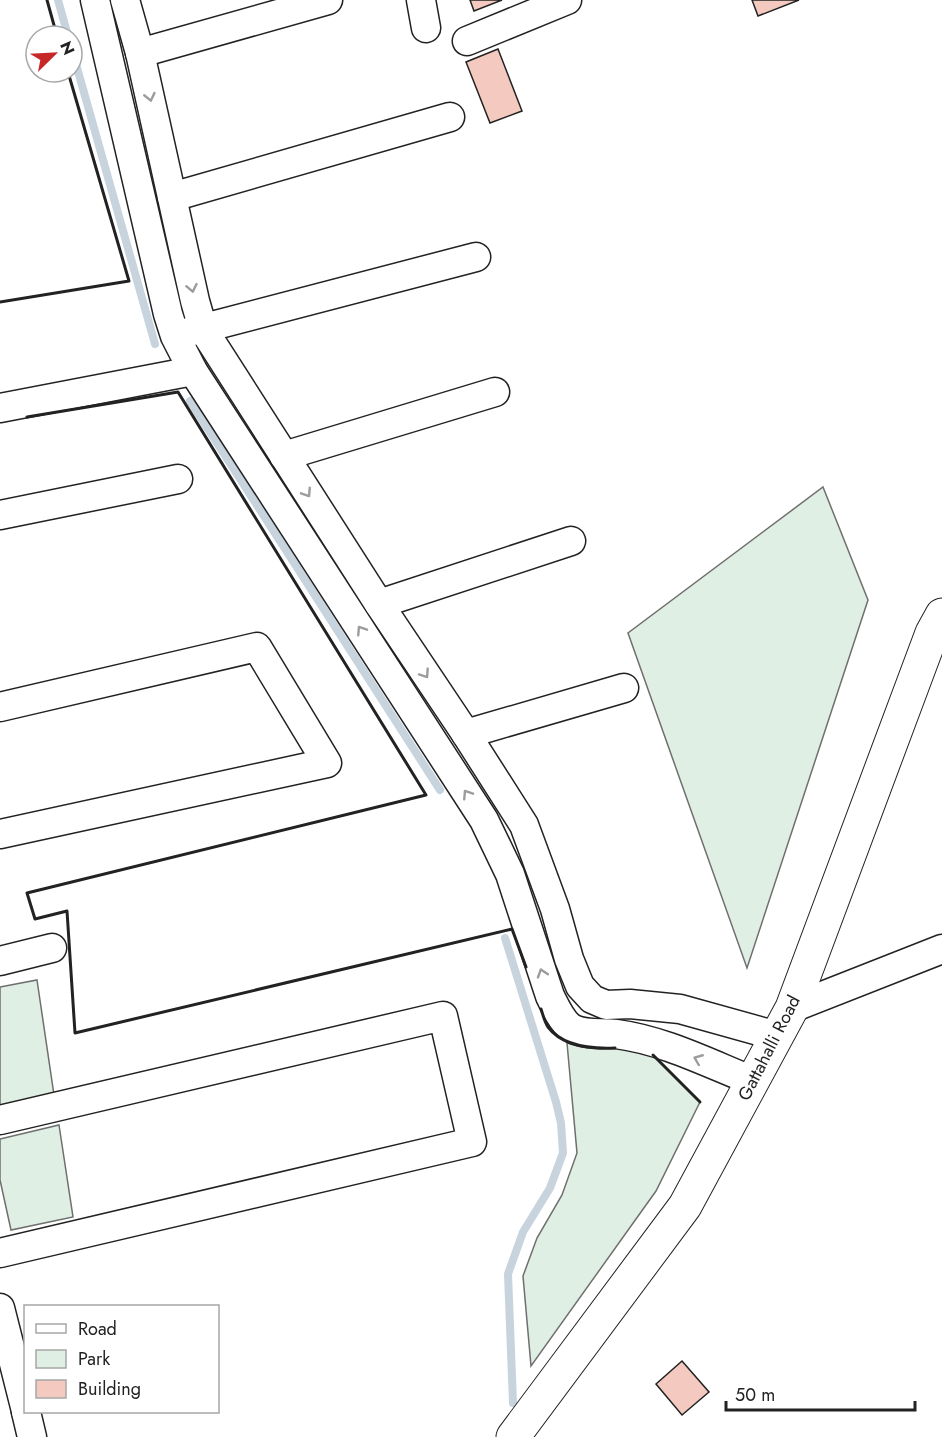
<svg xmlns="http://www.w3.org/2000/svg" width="942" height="1437" font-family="Jost,sans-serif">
	<rect width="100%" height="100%" fill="#fff"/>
	<g fill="#e0efe3" stroke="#6f6f6f" stroke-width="1.5">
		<path d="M823,487L868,600L747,968L628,633Z"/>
		<path d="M37,980L54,1095L0,1108V987Z"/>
		<path d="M567,1043L600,1049L644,1046L700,1102L656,1191L531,1366L523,1276L537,1238L562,1195L577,1153Z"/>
		<path d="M59,1125L73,1217L11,1230L0,1180V1139Z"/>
	</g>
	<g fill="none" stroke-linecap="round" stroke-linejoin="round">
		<g stroke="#c7d3dd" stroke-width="8">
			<path d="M58,0L68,36"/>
			<path d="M72,50L155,344"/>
			<path d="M190,401L440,790"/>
			<path d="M505,938L556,1102L561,1123L563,1153L550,1188L523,1232L508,1274L513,1403"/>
		</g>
	</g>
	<g fill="#f3c9c0" stroke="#222" stroke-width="1.5">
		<path d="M470,0H502L474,11Z"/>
		<path d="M752,0H799L758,16Z"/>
		<path d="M498,49L522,111L490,123L466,62Z"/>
		<path d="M682,1361L709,1392L682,1415L656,1384Z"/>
	</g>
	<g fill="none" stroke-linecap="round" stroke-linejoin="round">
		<defs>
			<g id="minor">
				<path d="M95,0L168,314L175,336L193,371L484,820L510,874L550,996C555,1006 561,1020 570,1027C583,1036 601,1032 616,1034C663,1040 708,1063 753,1081"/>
				<path d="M125,0L140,53L195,301L203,329L379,604L466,734L524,825L555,909L569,959L580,986L592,999L606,1005L630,1004L680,1009L777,1036"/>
				<path d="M421,0L426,28"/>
				<path d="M467,41L567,0"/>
				<path d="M140,53L328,0"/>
				<path d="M172,197L450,117"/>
				<path d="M185,333L476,257"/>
				<path d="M0,408L193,371"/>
				<path d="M284,456L495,392"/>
				<path d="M0,515L178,479"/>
				<path d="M379,604L571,541"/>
				<path d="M0,707L257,647L327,763L0,834"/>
				<path d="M466,734L624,688"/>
				<path d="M0,961L52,948"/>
				<path d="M792,1008L942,949"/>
				<path d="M0,1120L443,1016L472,1142L0,1253"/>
				<path d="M0,1308L26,1411"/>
				<path d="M26,1412L32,1437"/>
			</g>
			<path id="major" d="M513,1437L685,1206L792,1008L932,633L942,615"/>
		</defs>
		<use href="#minor" stroke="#222" stroke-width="31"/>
		<use href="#major" stroke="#222" stroke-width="35"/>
		<use href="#minor" stroke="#fff" stroke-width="28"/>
		<use href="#major" stroke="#fff" stroke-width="33"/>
		<g stroke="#222" stroke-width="3">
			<path d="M47,0L57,36"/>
			<path d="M0,302L129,281L68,72"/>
			<path d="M27,417L178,392L426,795L27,893L35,919L67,911L75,1033L512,929L526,967"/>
			<path d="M541,1009C543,1015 545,1023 548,1027C563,1047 592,1049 615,1048"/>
			<path d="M653,1055L700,1102"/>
		</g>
	</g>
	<defs><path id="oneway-chevron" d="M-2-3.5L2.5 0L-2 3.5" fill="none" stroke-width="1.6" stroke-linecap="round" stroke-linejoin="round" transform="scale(1.5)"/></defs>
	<g stroke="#9c9c9c">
		<use href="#oneway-chevron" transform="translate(150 97) rotate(77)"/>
		<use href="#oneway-chevron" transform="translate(192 288) rotate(78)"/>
		<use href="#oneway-chevron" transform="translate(307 493) rotate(57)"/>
		<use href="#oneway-chevron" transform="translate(361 630) rotate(-123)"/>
		<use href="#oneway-chevron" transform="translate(425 674) rotate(56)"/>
		<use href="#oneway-chevron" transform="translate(467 794) rotate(-123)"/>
		<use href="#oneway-chevron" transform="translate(542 973) rotate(-108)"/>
		<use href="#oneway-chevron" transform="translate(698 1059) rotate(-158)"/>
	</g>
	<g text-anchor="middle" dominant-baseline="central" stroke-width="4.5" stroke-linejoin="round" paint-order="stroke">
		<g font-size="18" fill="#222" stroke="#fff">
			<text transform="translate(769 1048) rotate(-63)">Gattahalli Road</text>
		</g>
	</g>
	<rect x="24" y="1305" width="195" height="108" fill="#ffffff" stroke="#a7a7a7" stroke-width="1.5"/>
	<rect x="36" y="1324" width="30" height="9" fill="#ffffff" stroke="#a7a7a7" stroke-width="1.5"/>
	<text x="78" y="1335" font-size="18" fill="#222222">Road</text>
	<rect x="36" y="1350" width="30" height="18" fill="#e0efe3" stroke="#a7a7a7" stroke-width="1.5"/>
	<text x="78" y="1365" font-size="18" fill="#222222">Park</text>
	<rect x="36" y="1380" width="30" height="18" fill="#f3c9c0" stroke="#a7a7a7" stroke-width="1.5"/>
	<text x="78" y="1395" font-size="18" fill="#222222">Building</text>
	<g transform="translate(54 54) rotate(66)"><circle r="28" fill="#ffffff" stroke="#a7a7a7" stroke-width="1.5"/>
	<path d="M0-4.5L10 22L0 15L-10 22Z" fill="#c62828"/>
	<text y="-9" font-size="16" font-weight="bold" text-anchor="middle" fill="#222222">N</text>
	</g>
	<path d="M726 1401v9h189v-9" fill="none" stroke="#222222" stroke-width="3"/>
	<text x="735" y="1401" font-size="18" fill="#222222" stroke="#ffffff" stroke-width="4.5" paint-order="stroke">50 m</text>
</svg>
